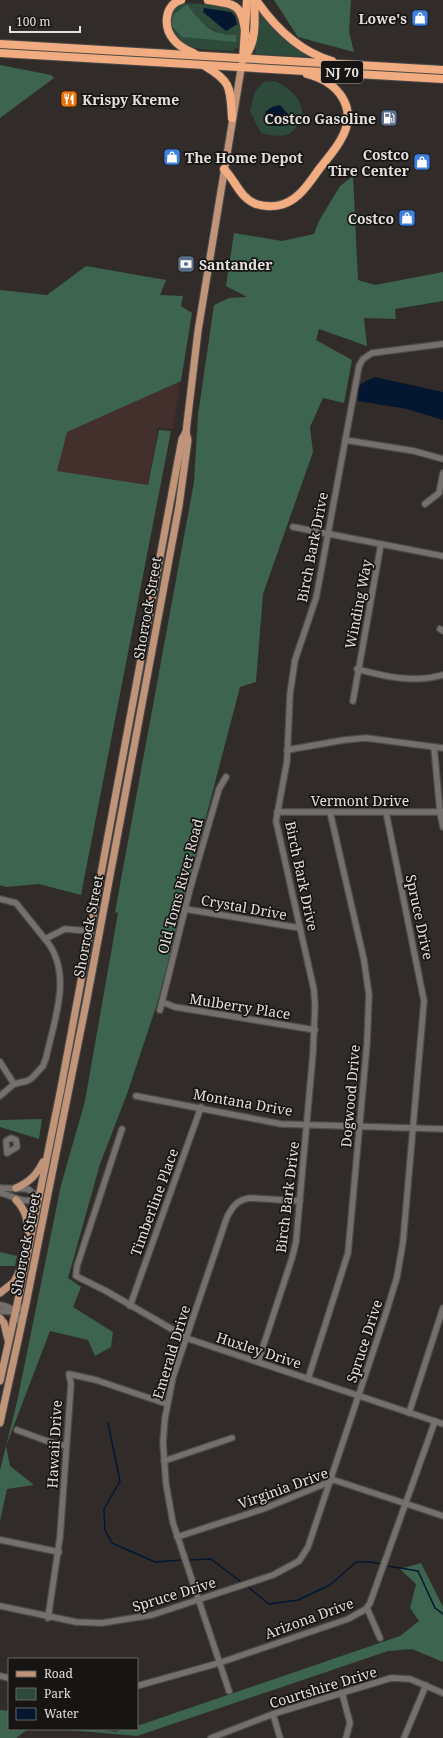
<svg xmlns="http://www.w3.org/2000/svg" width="443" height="1738" font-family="'Noto Serif',serif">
	<rect width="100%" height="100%" fill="#312c2a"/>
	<path fill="#432f2b" d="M161,381L180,383L173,429L158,427L147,488L54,474L62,431Z"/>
	<g fill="#2d4a3b" fill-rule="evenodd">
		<path d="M180,3C193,4 248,2 238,25L241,29L238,48L233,49L234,51C209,49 178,54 170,24C168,17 174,7 180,3ZM187,4L201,23L223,35H236V42L173,15ZM214,20L237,24L226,31Z"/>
		<path d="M258,8L277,32L310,57L255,54Z"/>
		<path d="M275,81C293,89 311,107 297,126C295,130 289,135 285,135C277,137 269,135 261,133L250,111L255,91L264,82Z"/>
	</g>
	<g fill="#3c644f">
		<path d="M274,0H351L349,32L354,52L298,37Z"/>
		<path d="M187,4C201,23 211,36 236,35V42L182,37L171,25L173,15Z"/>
		<path d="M0,65L51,75L54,78L0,118Z"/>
		<path d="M353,176L358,280L375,285L443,272V301L395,309L396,319L364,318L367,346L319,329L316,340L352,360L344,403L323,398L310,427L313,452L263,594L256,682L240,687L157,1004L127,1094L100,1164L68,1278L81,1287L73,1307L113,1332L111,1347L95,1356L88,1340L50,1331L6,1446L10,1466L34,1485L7,1489L0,1521V1470L17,1402L61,1185L85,1101L118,913L115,912L194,482L198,415L214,305L229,298L247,297L226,286L234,233L282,241L314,234L319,221L340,186Z"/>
		<path d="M86,266L166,280L160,295L183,296L181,306L192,313L181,381L67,432L57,471L148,485L159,430L171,431L81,895L39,884L6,887L0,885V290L47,295Z"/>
		<path d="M42,1119L39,1139L0,1127V1120Z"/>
		<path d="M0,1252L17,1256L15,1266H0Z"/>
		<path d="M421,1563L443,1607V1662L412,1649L388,1651L137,1736L56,1729H100L115,1732L125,1729H137V1726L400,1636L419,1621L410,1608L416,1584L400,1569Z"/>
		<path d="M0,1710L9,1711V1729H28L16,1738H0Z"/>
	</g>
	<g fill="#041630">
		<path d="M204,8L231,12L235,16L237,24L226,31L203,12Z"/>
		<path d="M280,105L288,114L283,126H270L265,112L272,107Z"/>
		<path d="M375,377L443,392V420L407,409L358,401L357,389L362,383Z"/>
	</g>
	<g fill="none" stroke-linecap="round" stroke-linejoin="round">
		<g stroke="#041630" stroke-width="1.5">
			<path d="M108,1423L120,1481L104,1509L105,1530L112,1543L155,1562L181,1560"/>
			<path d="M189,1560L211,1559L241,1582"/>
			<path d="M388,1566L418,1571L435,1608L443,1614"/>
			<path d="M248,1587L269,1604L298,1600L330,1585L356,1562H371L381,1564"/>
		</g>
		<defs>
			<g id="minor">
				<path d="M345,440L414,451L443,459"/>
				<path d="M425,504L439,493L443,473"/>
				<path d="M293,527L443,556"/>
				<path d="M440,629L443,631"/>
				<path d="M357,669C386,677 414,683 443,675"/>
				<path d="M353,701L381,544"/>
				<path d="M434,747L440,812L443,827"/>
				<path d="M287,750L344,740L366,738L443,748"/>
				<path d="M277,812H443"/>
				<path d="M0,899L16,903L45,939L65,929L89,931"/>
				<path d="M185,909L300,928"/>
				<path d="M162,1002L175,1007L315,1030"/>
				<path d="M160,1010L190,889L219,789L226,777"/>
				<path d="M0,1062L14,1084"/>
				<path d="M0,1096L14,1084L27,1081L32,1078L43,1066L46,1058C54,1020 74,973 45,939"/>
				<path d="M136,1096L281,1124L443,1129"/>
				<path d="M122,1129L77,1266L76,1276L106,1291L189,1339L443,1424"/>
				<path d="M11,1138L16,1140L17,1147L7,1153L6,1141Z"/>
				<path d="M0,1188L28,1189L39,1198C24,1205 14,1196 0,1193"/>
				<path d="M0,1305C13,1307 18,1313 21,1326"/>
				<path d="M130,1306L201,1107"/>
				<path d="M0,1311L15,1312L26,1305"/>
				<path d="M258,1362L292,1258L296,1242L313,1053L315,1006L314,990L276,821L287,761L290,694L295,660L316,598L320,577L359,366L363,359L372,353L443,344"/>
				<path d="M308,1379L348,1253L367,1044L369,995L364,960L330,812"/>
				<path d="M409,1413L443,1308"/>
				<path d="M17,1430L44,1440L66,1446"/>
				<path d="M164,1461L232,1438"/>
				<path d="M177,1537L263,1509L334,1480L443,1516"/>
				<path d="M1,1540L59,1552"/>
				<path d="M0,1606L76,1622L102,1623L152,1615L273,1575L299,1561L308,1547L386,1313L397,1277L403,1242L424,1001L386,812"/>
				<path d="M367,1608L380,1638"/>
				<path d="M48,1618L60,1537L71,1384L69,1374L96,1380L167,1404"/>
				<path d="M0,1676L9,1678"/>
				<path d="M137,1686L219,1663L348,1619L366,1609L370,1603L435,1421"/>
				<path d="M229,1691L173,1523L166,1484L163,1442L165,1418L173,1377L227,1217C233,1206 237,1200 250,1198L300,1201"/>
				<path d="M342,1693L350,1723L346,1738"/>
				<path d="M273,1714L280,1738"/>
				<path d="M211,1738L273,1714L391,1678L410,1679L443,1693"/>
				<path d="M404,1738L426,1685"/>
			</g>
			<g id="major">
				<path d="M16,1188C30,1182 37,1174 43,1162"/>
				<path d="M16,1200C26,1210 27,1220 29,1234"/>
				<path d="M0,1293L14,1282L23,1264"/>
				<path d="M0,1318L4,1323L8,1340"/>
				<path d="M0,1381L20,1291L61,1088L182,439L186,432"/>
				<path d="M0,1423L26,1304L87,999L179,506L188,440L186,432L198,331L242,63"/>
			</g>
			<g id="highway">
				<path d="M181,0C164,5 163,28 174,40C179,47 187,50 195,54"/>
				<path d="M208,0C240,5 241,5 246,36"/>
				<path d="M256,0C274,26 300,52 332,61"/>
				<path d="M0,44L443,70"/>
				<path d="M0,53L443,79"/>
				<path d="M243,59C257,43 255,21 254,0"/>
				<path d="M243,59L247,0"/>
				<path d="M205,66C232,82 230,88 232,118"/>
				<path d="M224,169C236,181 239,197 256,204C265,207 278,207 286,203C301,197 311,180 320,168C327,159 335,150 340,141C360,108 338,82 307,74"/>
			</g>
		</defs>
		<use href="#minor" stroke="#4d4a47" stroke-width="8"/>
		<use href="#major" stroke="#4d4a47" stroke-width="9"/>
		<use href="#highway" stroke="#4d4a47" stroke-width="10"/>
		<use href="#minor" stroke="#75706d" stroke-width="5.5"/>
		<use href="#major" stroke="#bf9479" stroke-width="7"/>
		<use href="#highway" stroke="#f1ac81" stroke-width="8"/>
	</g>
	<defs>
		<symbol id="shop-square" viewBox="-11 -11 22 22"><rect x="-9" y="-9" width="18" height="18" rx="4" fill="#3f7fe0" stroke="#171514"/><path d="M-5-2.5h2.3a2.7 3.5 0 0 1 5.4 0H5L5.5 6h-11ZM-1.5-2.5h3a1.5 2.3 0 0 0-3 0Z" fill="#fff"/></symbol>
		<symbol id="restaurant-square" viewBox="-11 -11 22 22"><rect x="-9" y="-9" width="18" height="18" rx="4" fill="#e8710a" stroke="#171514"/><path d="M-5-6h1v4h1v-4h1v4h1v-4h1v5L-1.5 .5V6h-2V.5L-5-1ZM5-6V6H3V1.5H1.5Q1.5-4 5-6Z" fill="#fff"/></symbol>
		<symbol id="fuel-square" viewBox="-11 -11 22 22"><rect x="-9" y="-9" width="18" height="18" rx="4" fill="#5c6f8a" stroke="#171514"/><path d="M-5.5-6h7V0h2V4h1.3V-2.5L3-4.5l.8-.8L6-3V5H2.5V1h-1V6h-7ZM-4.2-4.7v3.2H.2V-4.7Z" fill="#fff"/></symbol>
		<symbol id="bank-square" viewBox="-11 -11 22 22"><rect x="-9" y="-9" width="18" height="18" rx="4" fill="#5c6f8a" stroke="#171514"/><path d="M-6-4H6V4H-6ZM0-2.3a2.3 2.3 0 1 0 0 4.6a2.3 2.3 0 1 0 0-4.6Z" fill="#fff"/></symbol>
	</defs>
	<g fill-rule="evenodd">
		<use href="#shop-square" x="410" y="8" width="20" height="20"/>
		<use href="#restaurant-square" x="59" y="89" width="20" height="20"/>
		<use href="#fuel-square" x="379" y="108" width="20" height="20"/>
		<use href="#shop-square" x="162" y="147" width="20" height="20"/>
		<use href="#shop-square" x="412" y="152" width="20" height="20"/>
		<use href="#shop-square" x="397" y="208" width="20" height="20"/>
		<use href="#bank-square" x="176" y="254" width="20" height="20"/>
	</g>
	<g text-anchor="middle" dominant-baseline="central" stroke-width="3.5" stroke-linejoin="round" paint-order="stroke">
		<rect fill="#171514" stroke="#a5a2a1" stroke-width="1" x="321" y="61" width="42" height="22" rx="3"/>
		<g font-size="13" font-weight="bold" fill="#e2dfdd">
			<text x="342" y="72">NJ 70</text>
		</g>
		<g font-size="14" font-weight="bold" fill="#e2dfdd" stroke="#171514" text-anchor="end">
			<text x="407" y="18">Lowe's</text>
			<text x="82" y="99" text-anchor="start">Krispy Kreme</text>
			<text x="376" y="118">Costco Gasoline</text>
			<text x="409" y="154">Costco<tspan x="409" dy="16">Tire Center</tspan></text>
			<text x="185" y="157" text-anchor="start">The Home Depot</text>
			<text x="394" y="218">Costco</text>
			<text x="199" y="264" text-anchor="start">Santander</text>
		</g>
		<g font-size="14" fill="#e2dfdd" stroke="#171514">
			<text transform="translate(312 547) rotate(-79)">Birch Bark Drive</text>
			<text transform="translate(358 604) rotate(-79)">Winding Way</text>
			<text transform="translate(147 608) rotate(-80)">Shorrock Street</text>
			<text x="360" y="800">Vermont Drive</text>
			<text transform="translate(302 876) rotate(78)">Birch Bark Drive</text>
			<text transform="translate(180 886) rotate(-75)">Old Toms River Road</text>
			<text transform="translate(244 907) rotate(10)">Crystal Drive</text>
			<text transform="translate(420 917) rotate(78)">Spruce Drive</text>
			<text transform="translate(88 926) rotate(-79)">Shorrock Street</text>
			<text transform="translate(240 1006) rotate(9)">Mulberry Place</text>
			<text transform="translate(350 1096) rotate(-85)">Dogwood Drive</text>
			<text transform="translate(243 1102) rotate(10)">Montana Drive</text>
			<text transform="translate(287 1197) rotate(-83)">Birch Bark Drive</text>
			<text transform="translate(154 1202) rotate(-70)">Timberline Place</text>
			<text transform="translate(25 1244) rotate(-79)">Shorrock Street</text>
			<text transform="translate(364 1341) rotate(-72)">Spruce Drive</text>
			<text transform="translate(259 1350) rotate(18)">Huxley Drive</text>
			<text transform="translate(171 1352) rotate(-73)">Emerald Drive</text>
			<text transform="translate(54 1444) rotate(-87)">Hawaii Drive</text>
			<text transform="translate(283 1488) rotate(-20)">Virginia Drive</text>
			<text transform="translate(174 1594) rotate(-17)">Spruce Drive</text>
			<text transform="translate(309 1618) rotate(-20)">Arizona Drive</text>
			<text transform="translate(323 1687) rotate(-17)">Courtshire Drive</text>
		</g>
	</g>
	<rect x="8" y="1658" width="130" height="72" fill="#171514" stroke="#686664"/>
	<rect x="16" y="1671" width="20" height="6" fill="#bf9479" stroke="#686664"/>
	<text x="44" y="1678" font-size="12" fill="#e2dfdd">Road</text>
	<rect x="16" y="1688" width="20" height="12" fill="#2d4a3b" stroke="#686664"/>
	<text x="44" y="1698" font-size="12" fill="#e2dfdd">Park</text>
	<rect x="16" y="1708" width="20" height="12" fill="#041630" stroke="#686664"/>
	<text x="44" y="1718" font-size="12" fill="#e2dfdd">Water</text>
	<path d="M10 26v6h70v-6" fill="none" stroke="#e2dfdd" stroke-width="2"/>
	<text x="16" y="26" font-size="12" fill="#e2dfdd" stroke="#171514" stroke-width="3" paint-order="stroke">100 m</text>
</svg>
